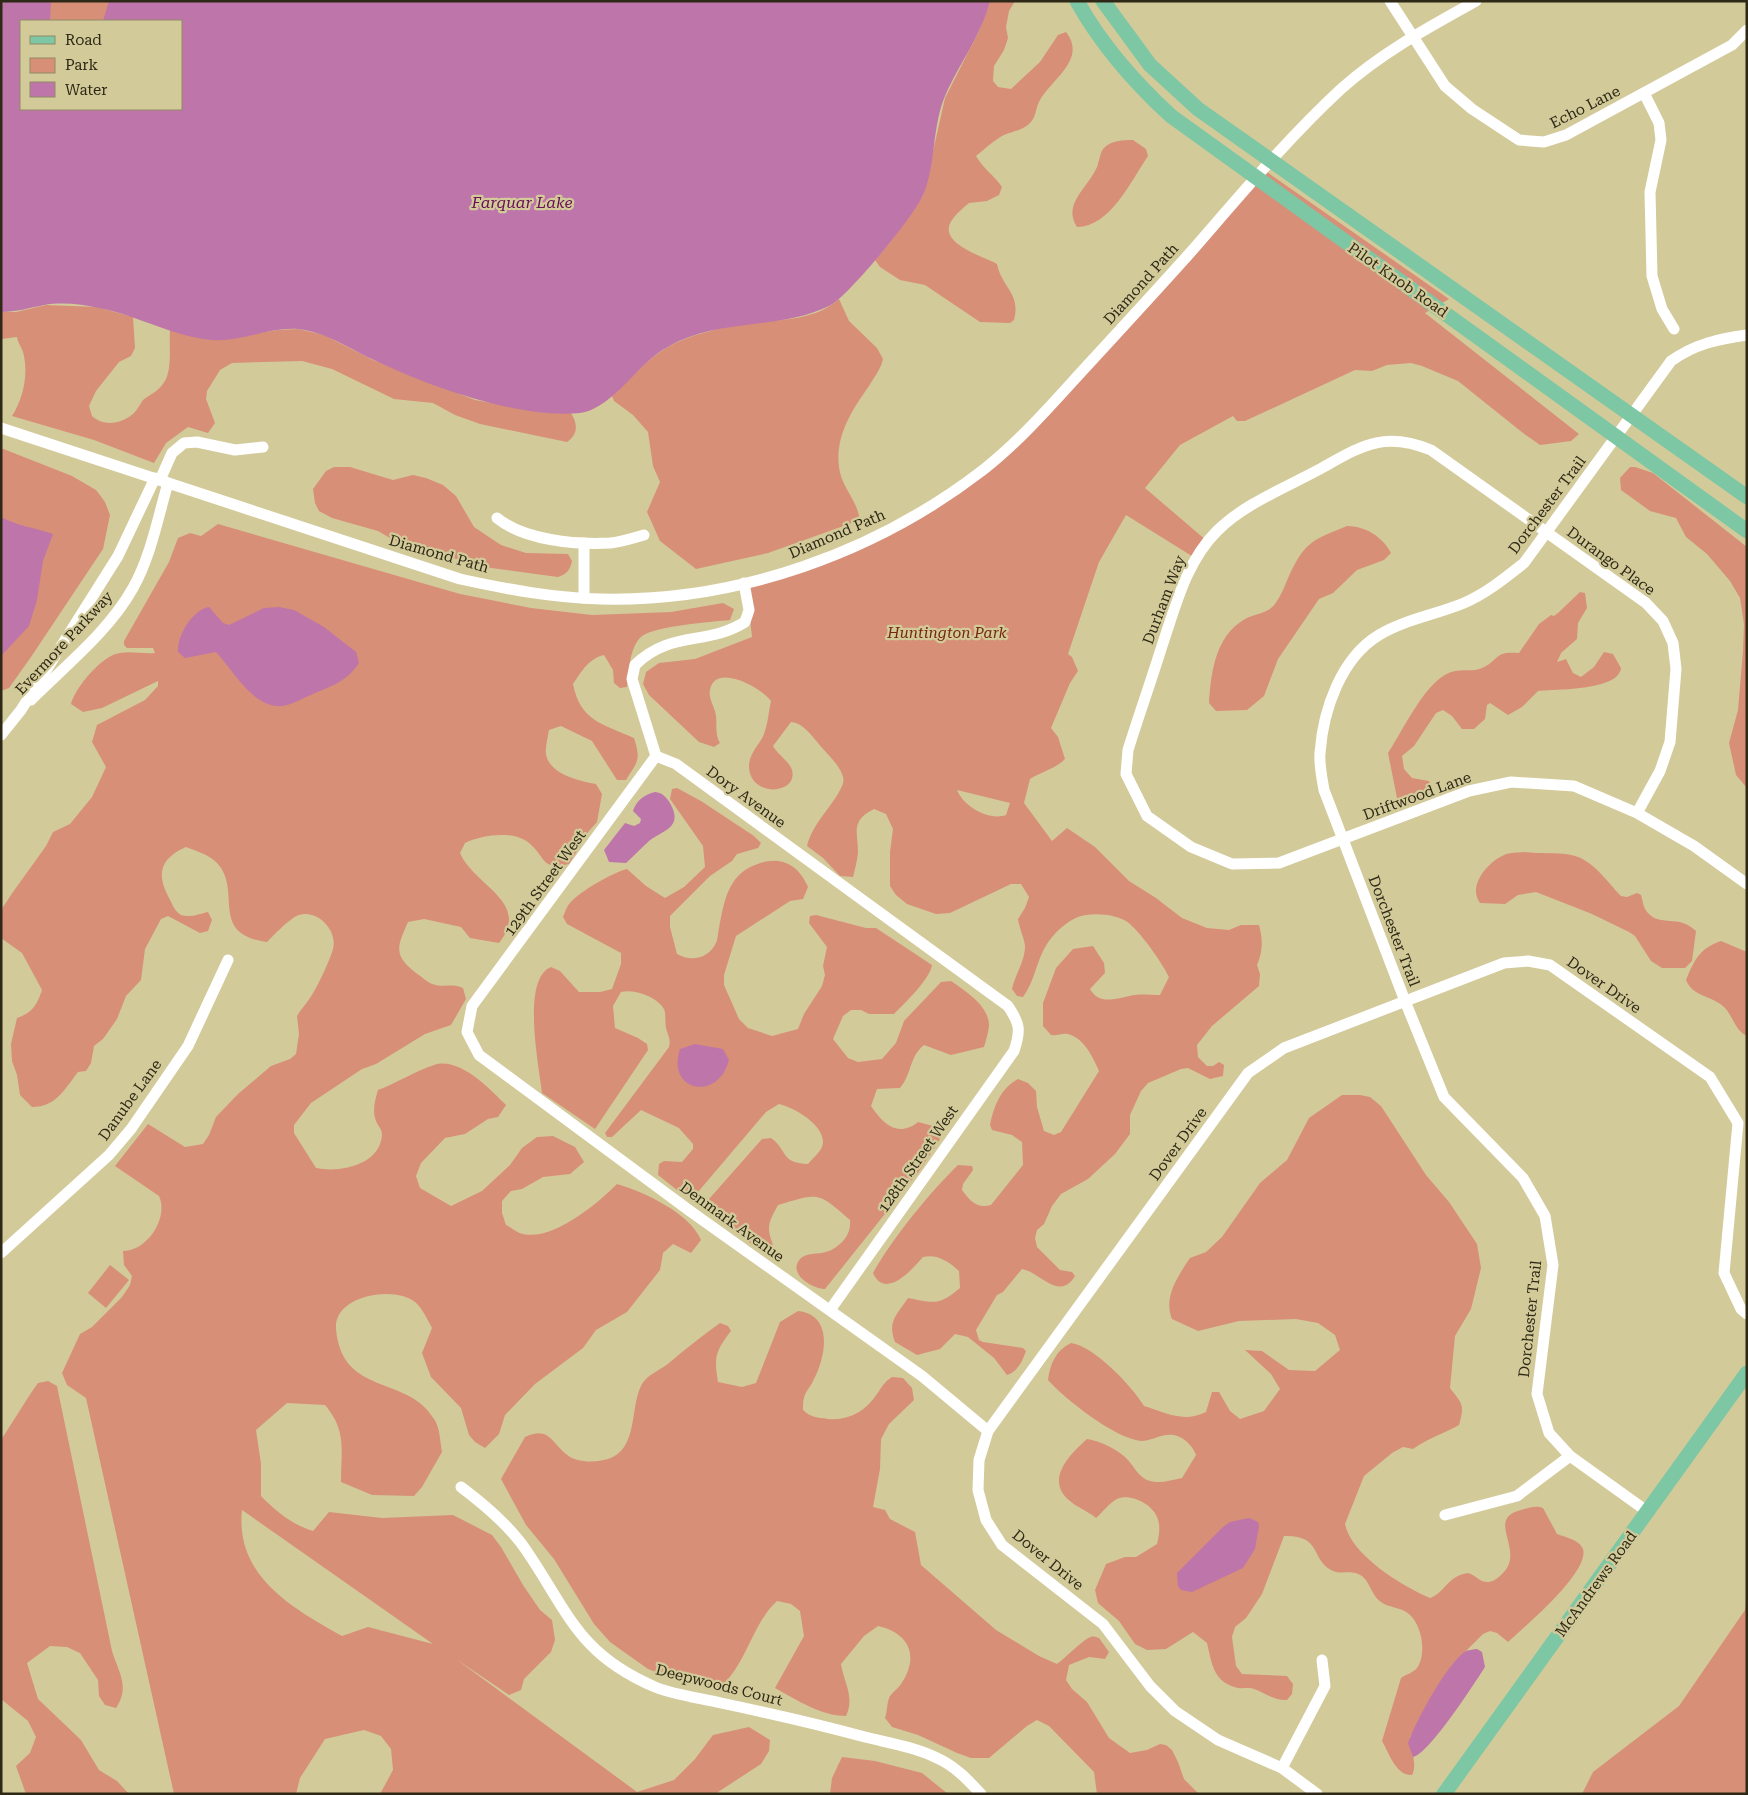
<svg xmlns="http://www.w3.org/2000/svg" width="1748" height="1795" font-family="'Roboto Serif',serif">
	<rect width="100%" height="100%" fill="#d3ca9a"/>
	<g fill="#d88f78" fill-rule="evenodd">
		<path d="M20,1H130L125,21H22Z"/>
		<path d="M990,1H1015L1009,11L1006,27L1008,38L1004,50L994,66L993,81L998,87L1011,89L1040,62L1058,35L1066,32C1087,59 1053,78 1040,100C1035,108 1037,117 1029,124C1021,131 1013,131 1004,135C994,140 985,149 976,156C984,170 994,175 1002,187L999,195L987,201L969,203C963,208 956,214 952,220C936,243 983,256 997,264C1002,288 1021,293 1014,320L1010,323L980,322L925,285L900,280L880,267L875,260L887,246L923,196L945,98L979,31Z"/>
		<path d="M1133,140L1146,149L1148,156C1131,181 1110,227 1077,227C1063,205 1085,190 1095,171C1099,165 1099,155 1103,149C1111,140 1123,140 1133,140Z"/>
		<path d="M1264,170L1449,299L1425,313L1579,434L1571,441L1540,445L1523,433L1458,381L1422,366L1411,363L1387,365L1372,371L1355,370L1245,421H1237L1233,416L1180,445L1145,488L1207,541L1195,558L1126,515L1099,562L1068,654L1072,657L1078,671L1070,683L1051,728L1058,737L1065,759C1055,769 1041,772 1030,779L1024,803L1052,841L1067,828L1095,847L1129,881L1156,898L1182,918L1207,928L1229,930L1241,925H1259C1263,940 1263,951 1257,965L1260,974L1259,986L1212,1026L1197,1045L1198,1057L1207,1066H1213L1219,1062L1224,1065L1223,1076L1210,1079L1188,1068L1181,1069L1148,1083L1141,1091L1130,1115V1134L1115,1154L1088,1179L1061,1194L1052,1206L1044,1224L1037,1230L1035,1238L1037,1247L1060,1270L1072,1272L1075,1276C1059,1302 1040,1272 1022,1269L1003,1292L997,1295L976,1330L979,1340L983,1342L1023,1348L1026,1351C1022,1362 1018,1371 1007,1375L994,1358L968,1337L955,1334L940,1349L917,1355L895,1342C887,1321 897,1315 908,1298C934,1303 939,1306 960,1288L959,1271C948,1261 937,1254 923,1257C912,1270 885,1300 873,1273C892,1239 930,1192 958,1165L972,1166L973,1170L963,1184L962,1190C970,1201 977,1209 991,1205L1023,1165L1022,1142L1012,1135L992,1130L990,1125C994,1106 1000,1089 1018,1079L1028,1083L1036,1091L1037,1107L1044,1131L1054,1135L1061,1132L1099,1071C1093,1057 1084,1038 1068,1034C1062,1033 1057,1036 1051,1035L1043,1026V1003L1056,968L1073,949L1093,946L1104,963L1105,973L1090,989C1100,1007 1119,997 1135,995C1143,994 1151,995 1160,995L1169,977C1161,961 1143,936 1130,924C1119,914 1092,912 1078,917C1067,921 1053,934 1047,944C1036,961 1035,981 1023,997L1017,996L1012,989C1015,974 1025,962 1025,946C1025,941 1019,927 1018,919L1025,908L1029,897L1021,884H1011L950,913L936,914L907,904L896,895L890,886V852L893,829L886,814L874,809C850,821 858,832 858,853C857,861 855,869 853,877L840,876L823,858L807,846C813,822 832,808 842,786C844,782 844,778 842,774C838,763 826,753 818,743C811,735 803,723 791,722L773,746C778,755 790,762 792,770C799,795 749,798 749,766C749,752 762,743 765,731C768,722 769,710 771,701C762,688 715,662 710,690C708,699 715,707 716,716C717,726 715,735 720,743L714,747L699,742L649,695L643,684L646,672L659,663L695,659L752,637L746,584L852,546L903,520L995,457L1044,410ZM957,790L1010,803L1006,815C989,821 964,807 957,790Z"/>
		<path d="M839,299L849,321L877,348L883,359C881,369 874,377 869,386C852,410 835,436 839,467C841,486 856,499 859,516L852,523L768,553L696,569L660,541L647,512L660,482L653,466L648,432L633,415L614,401L612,396C633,376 653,352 680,341C699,333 720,328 740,325C772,319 813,323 839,299Z"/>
		<path d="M46,305L97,307L133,317L135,348L131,356L119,362L96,391L89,406L92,416C104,427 122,424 134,413C138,409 140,404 143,400C152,393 160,391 166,379C172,365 169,344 170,329L215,340L278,330L298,329L324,335L373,360L475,400L548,413H571C578,424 578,435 567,442L480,424L455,415L433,403L394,399L332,369L302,361L232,363L220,370L207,391L206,399L215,423L208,433L188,427L166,443L154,463L94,440L12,416C23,399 28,376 24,356C23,349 18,344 17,337L1,339V312H16Z"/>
		<path d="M1,448L72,476L96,490L105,502L110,515L103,549L31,657L9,688L1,691Z"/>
		<path d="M334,467H350L393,480L413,475L426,478L443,485L456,496L474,527L501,545L526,553L568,554L572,561C570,570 567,574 558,577L484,567L395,541L378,531L332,518L319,511L315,503L313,489L326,471Z"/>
		<path d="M1630,467H1635L1653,473L1747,547V788L1736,775L1729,743L1738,710L1743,651L1744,624L1740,598L1730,581L1707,554L1686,537L1676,518L1650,511L1621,490L1620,478Z"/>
		<path d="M218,524L460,594L531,608L592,615L671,612L723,603L734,609L730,620C711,622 656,626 642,636C629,647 629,672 627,687L620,688L614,683L613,670L604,655C588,659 582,671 573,684C580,721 603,724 634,738C641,760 638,761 626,780H617L592,741L561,726L549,730C548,737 545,747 546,754C549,774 579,781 596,784L602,794L597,822L589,831L569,864C541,871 546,857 529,843C514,830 482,835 465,843L460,853C474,886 532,902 499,943L470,938L461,927L424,919L408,922C397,947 393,955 416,973C421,976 427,982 432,984C443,988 453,983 463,988L466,999L451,1025L425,1034L376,1064L362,1069L311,1103L294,1125V1133L316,1168C340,1173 380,1165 382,1135C382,1129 378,1126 376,1121C372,1111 375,1100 378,1090C397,1083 415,1071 434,1065C459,1056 491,1090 506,1105L498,1117L488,1119L465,1134L445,1138L421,1163L416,1176L420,1188L451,1206L482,1191L510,1165L522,1148L537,1137L553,1136L575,1147L584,1162L570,1174L543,1177L522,1189L511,1191L502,1201V1213L506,1225C511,1227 517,1233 523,1234C553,1241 597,1204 617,1184C644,1192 690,1213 701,1240L691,1253L673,1244L663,1253L660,1270L627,1312L596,1330L583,1348L535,1384L505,1415L499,1434L485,1448L475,1442L469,1435L461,1408L431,1377L422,1353L432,1328C427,1319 423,1309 415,1302C395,1285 333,1295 336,1329C342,1397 407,1374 434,1419C440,1427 440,1442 442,1452L422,1487L414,1496L372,1495L341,1482C341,1450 347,1431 325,1405L287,1403L256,1430L261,1464V1496C277,1512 291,1524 313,1531L329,1512L382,1518L453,1515L492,1535L501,1547L523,1585L540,1610L552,1620L555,1640L551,1652L524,1679L521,1690L509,1695L456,1659L637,1792L674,1780L695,1759L713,1735L749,1727L770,1740L769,1751L761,1764L715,1794H380L393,1770L391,1749L381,1736L364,1730L325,1739L300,1778L296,1794H174L86,1398L67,1385L62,1373L80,1334L92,1327L122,1297L130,1285L132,1276L124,1265L123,1251C147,1251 169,1218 159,1196L115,1166L148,1124L185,1147L203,1144L209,1135L216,1117L238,1094L271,1066L290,1059L296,1054L299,1034L297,1016C301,1009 306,1004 310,998C317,988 330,960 333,949C338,930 317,909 299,915C291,917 273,936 267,942C208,934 243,891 217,863C210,855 196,851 186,847C161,858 156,873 168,896C172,903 174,911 181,915C189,918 200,914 208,912L212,920L208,931L200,933L168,916L161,919L145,949L141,980L126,996L117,1019L103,1039L94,1046L91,1063L86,1071L78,1072C64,1090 56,1107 32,1107L20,1095L17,1075L12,1061L11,1044L17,1018C32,1013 37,1005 42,990L22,953L1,938V910L13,892L46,846L53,832L70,824L92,797L106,767L92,742L97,725L145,700L158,686V681L102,708L83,712L71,704C75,688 102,655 120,653C131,651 143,654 155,653L153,648H127L124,645V641L169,562L178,538L190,533L201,536ZM242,1510L433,1644L368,1627L342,1636C292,1608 235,1576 242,1510Z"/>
		<path d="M1347,526C1365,526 1383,537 1391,553L1384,560L1357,570L1333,593L1319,599L1278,659L1264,696L1247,710L1216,711L1209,703C1211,673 1215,636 1245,619C1256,613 1267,614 1275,604C1281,596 1285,585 1289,576C1305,541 1313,540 1347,526Z"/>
		<path d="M1580,592L1585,593L1587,608L1578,623L1577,639L1561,653L1557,662L1566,659L1573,673L1581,677L1594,667L1604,652L1613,654L1621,668C1619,691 1555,689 1538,691L1522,707L1508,715L1490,703L1487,705L1485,719L1474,729H1462L1452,716L1443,710L1436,713L1414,746L1402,756L1404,769L1412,778L1429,781L1432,787L1429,794L1405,807L1398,803L1388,753C1403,731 1427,676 1455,671C1464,669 1473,672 1482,668C1500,660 1493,651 1519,653L1539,624L1551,615L1554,616L1558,613Z"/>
		<path d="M677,788L701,801L754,836L761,843L758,848L737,854L732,861L710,876L670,916V927L677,954C691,962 708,959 716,943C718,939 718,932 719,928C724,902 728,875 755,865C763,862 770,860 778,861C793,863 802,873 808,887L803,899L790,901L736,936L724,975V985L739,1019L748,1028L772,1036L798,1029L804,1014L822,986L825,975L823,966L827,947L809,923L810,916L816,915L866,928H876L932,965C930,979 905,1003 894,1014H869L861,1010H851L843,1016L833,1039L848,1058L858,1062L882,1059L896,1043L904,1021L941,982L951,981C964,990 988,1005 989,1024C989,1031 986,1040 984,1047L951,1055L924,1045C909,1057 912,1074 900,1088L877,1089L871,1106C883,1124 898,1138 918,1122L933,1126L938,1132L940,1139L920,1170L825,1289C813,1289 787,1274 800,1259C806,1253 815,1254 822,1253C838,1250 852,1236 850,1220C817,1191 819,1193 778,1205C774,1213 769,1220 769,1229C769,1241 778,1246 769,1257L702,1207L762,1139L771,1138C788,1150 780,1163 808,1164C812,1159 818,1154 821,1149C832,1129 794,1107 779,1104L766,1112L698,1192L690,1197L677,1190L658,1175L659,1164L664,1161L682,1162L693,1149V1144L679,1128L641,1110L612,1137H607L605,1133L669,1047C671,1039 668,1036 666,1028C665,1023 666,1013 664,1009C656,996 634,989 621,992L613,1006L615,1028L638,1038L647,1044L648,1050L595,1129L542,1093C539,1065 521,979 551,967L560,971L579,992H600L612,989L621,964V953L567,924L563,917C565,912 567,906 570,903C580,891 614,872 627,869L646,886L665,898L684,887L705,867L703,846L670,799L672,789Z"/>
		<path d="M1524,852C1540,854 1556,852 1571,855C1593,859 1607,882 1621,896L1627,897L1637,893L1641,895C1643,901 1643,908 1648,913C1660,927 1679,914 1696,931L1692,961L1685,968H1662L1651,961L1635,936L1629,932L1592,914L1536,892L1518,895L1505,904L1480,903C1467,886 1488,862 1504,855C1510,852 1518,853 1524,852Z"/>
		<path d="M1721,941L1747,952V1036C1735,1031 1733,1015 1723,1006C1710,995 1693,997 1686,980C1695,959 1699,949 1721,941Z"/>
		<path d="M1342,1095H1360L1370,1097L1381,1106L1426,1175L1449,1202L1477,1244L1481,1268L1471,1309L1455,1336L1450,1388C1462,1404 1465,1404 1459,1425C1443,1434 1428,1438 1413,1449L1403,1447L1392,1453L1364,1476L1345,1524C1351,1555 1402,1586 1430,1598C1445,1593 1447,1576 1468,1573C1476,1575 1480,1583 1489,1582C1494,1581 1498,1578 1502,1574C1527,1551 1484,1519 1521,1510C1528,1508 1536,1505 1543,1508L1557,1534C1565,1537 1580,1540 1583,1549C1590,1572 1524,1627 1508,1642L1497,1633L1490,1631L1483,1634L1451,1666L1410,1737C1410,1751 1418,1763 1412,1775C1396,1776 1389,1753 1382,1741L1401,1678C1405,1675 1414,1672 1417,1668C1427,1654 1422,1625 1409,1614C1401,1607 1389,1608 1381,1602C1372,1596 1370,1583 1363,1577C1352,1568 1341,1576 1331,1570C1310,1558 1322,1535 1284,1536L1262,1594L1246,1618L1235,1627L1232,1637L1236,1666L1242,1674L1287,1676L1293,1684L1292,1694L1287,1700C1275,1701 1265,1693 1254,1689C1249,1687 1243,1689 1238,1688C1213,1682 1212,1664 1207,1643L1193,1632L1166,1649L1147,1650L1135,1644L1119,1621L1098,1603L1095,1590L1106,1564L1125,1557H1136L1157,1544C1159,1535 1161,1526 1157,1517C1152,1504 1130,1493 1117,1499C1109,1503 1102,1513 1096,1518C1088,1511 1078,1508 1070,1501C1044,1480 1070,1454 1087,1439C1100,1441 1115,1448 1125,1457C1134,1465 1138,1478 1150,1481C1160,1484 1172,1480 1182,1478L1196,1455C1192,1444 1180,1433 1167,1435C1158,1436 1150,1441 1141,1441C1114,1438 1065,1399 1048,1380C1050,1364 1056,1350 1071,1343C1094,1346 1132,1386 1144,1406C1167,1413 1183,1423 1206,1412L1212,1392H1219L1230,1411L1240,1419L1264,1411L1280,1389L1271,1374L1245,1350L1262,1351L1289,1370L1315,1371L1340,1350L1335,1335L1318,1323L1296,1319L1239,1321L1198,1331L1172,1319C1163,1297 1178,1276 1190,1258L1206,1252L1222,1237L1260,1183L1287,1160L1309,1118Z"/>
		<path d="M110,1265L129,1280L106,1308L88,1293Z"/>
		<path d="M798,1311C834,1315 826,1357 813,1381C811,1386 805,1392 804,1398C803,1401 803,1406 803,1410C811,1418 817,1417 828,1419C848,1421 865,1412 877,1394C882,1387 884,1382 892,1377L903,1378L912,1388L914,1400L889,1424L881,1439L880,1469L873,1507L885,1510L890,1519L915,1532L921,1565L996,1630L1039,1656L1057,1664C1064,1659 1086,1637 1091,1637C1093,1636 1096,1637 1099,1638L1109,1652L1105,1659L1089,1657L1069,1665L1066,1680L1072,1689L1087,1702L1109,1738L1130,1753L1147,1750L1160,1744L1166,1745L1172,1750L1178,1762L1184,1779L1199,1794H1097L1094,1772L1049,1726L1037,1720L1027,1726L989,1758H971L957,1753L918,1735L892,1727L885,1718C887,1712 887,1704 889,1698C891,1693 898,1689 901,1684C920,1656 909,1633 878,1626L864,1636L841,1664C844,1683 855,1697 846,1716C821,1716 797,1700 775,1688L804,1636L800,1611L791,1604L777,1601C751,1625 747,1665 719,1688L664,1675L648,1669L610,1642L594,1624L554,1559L526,1525L501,1479L525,1437C548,1426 551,1441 566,1454C577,1464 600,1463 613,1457C638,1444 630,1405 642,1384C648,1374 661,1370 669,1363C685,1349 702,1336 720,1323L728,1326L731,1331C715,1352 714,1357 718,1382L742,1387L756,1383L780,1322Z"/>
		<path d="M48,1381L57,1386L112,1651C119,1673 130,1687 116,1708L105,1705L99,1696L98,1680L80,1653L67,1647L50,1646L27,1663L38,1699L81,1740L99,1770L117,1781L129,1794H26L16,1766L30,1753L36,1737L28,1721L1,1699V1440L31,1393L38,1383Z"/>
		<path d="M1747,1594V1794H1582L1593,1772L1679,1706L1745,1610Z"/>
		<path d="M842,1757L875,1761L922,1773L948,1794H830L832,1778Z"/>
	</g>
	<g fill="#be75a9">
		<path d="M1,1H51L50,21H21V109H181V21H103L109,1H990C981,36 959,64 945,96C932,127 936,162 924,193C916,214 848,297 829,306C782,329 727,319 679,341C671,345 660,351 653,357C633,373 607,410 580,413C518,419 428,386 372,359C348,348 326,332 298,329C269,327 241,342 212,340C174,337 137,315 99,308C82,304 61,302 44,305C29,308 16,312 1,312Z"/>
		<path d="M1,517C17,526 36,528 53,534L43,561L37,600L29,626L1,656Z"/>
		<path d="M209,607L223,623L229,625L264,608L279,607L294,610L324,627L356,652L359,663C349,679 333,686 315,693C305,697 294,704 283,706C253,709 234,671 216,652L185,658L178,652C177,636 192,610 209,607Z"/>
		<path d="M655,792C663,793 666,797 670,803C684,828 663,830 649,841C641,848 634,856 626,863L609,862L604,850L625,823L634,826L640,823L641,819L633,811C636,801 645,794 655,792Z"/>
		<path d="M695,1044L723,1049L729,1060C718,1102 666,1092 680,1049Z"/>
		<path d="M1249,1518L1258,1522L1259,1526L1255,1549L1243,1568L1192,1592L1181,1590L1178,1586L1177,1573L1223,1527L1230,1522Z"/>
		<path d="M1477,1649L1482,1652L1485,1667C1474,1684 1429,1754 1413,1757L1408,1743C1416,1721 1447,1663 1466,1651C1469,1650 1474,1649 1477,1649Z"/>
	</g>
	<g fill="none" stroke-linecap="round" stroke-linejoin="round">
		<g stroke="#fff" stroke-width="11">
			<path d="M1390,1L1445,86L1472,109L1519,140L1544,142L1566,135L1732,45L1747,30"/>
			<path d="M1644,93L1659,123L1661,140L1650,192L1652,276L1662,309L1674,329"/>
			<path d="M1,428L460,579C506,589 553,598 601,599C738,602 875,553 983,470C1020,441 1052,404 1084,369C1119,331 1154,293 1189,254C1238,198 1286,140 1341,89C1381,53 1429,27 1476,1"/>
			<path d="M160,480L172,453L184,443L197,442L235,450L263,447"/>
			<path d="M497,518C524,540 575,545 610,543C621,542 633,538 644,535"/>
			<path d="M744,583L749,610L745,622C707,646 670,630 635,665L632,679L656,756L676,764L1008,1006C1020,1024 1021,1030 1014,1051L830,1310"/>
			<path d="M584,598V543"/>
			<path d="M31,700C66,665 109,631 133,588C151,556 158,517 168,483"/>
			<path d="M1,735L21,710L118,556L155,478"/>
			<path d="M656,756L472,1006L467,1032L479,1055L690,1211L922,1376L988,1431"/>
			<path d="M1637,813L1660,771L1670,742L1676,669L1673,643L1663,621L1646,603L1431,450C1382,430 1360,447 1318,470C1285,488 1244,504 1217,531C1186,562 1176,605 1162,646C1151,681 1139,715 1128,750L1126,774L1147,816L1191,847L1232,864L1279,863L1469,791L1511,782L1574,786L1637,813L1694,846L1747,884"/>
			<path d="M1,1253L109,1155L131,1129L188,1046L228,960"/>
			<path d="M461,1487C485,1505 509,1525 526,1550C569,1613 578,1654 655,1687C675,1695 699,1698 721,1703C769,1713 817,1724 865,1737C889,1743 915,1747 937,1758C955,1766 968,1780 981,1794"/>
			<path d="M1648,1512L1570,1456L1549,1433L1537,1394L1553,1265L1545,1216L1523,1178L1444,1097L1405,1001L1324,790C1322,778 1319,765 1320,753C1323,710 1341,658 1379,635C1403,620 1438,614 1464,603C1487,593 1505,578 1524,563L1671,361C1695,344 1718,339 1747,335"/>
			<path d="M1445,1515L1517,1496L1570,1456"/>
			<path d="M1282,1768L1325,1686L1322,1660"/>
			<path d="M1317,1794L1282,1768L1218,1740L1175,1711L1150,1686L1103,1624L1002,1545L986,1520L978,1490L979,1460L988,1431L1248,1073L1284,1048L1504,963L1528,961L1550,965L1710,1077L1738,1123L1724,1273L1741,1309L1747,1314"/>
		</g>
		<g stroke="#7dc7a5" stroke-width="15">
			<path d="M1077,1C1102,46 1134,82 1171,116L1747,531"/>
			<path d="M1103,1L1150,65L1198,109L1747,497"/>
			<path d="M1444,1794L1747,1373"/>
		</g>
	</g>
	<g text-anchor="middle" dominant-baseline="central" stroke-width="4.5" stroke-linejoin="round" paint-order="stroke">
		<g font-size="15" fill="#2d2916" stroke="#d3ca9a">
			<text transform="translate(1585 107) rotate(-27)">Echo Lane</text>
			<text transform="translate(1398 280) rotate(35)">Pilot Knob Road</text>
			<text transform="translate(1141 284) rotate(-48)">Diamond Path</text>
			<text transform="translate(1547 505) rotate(-53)">Dorchester Trail</text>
			<text transform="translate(837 534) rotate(-23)">Diamond Path</text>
			<text transform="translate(439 554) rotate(16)">Diamond Path</text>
			<text transform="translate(1611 561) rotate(36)">Durango Place</text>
			<text transform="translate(1164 600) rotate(-69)">Durham Way</text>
			<text transform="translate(64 643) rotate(-47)">Evermore Parkway</text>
			<text transform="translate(1417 796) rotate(-20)">Driftwood Lane</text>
			<text transform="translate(746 797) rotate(36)">Dory Avenue</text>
			<text transform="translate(545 883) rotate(-54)">129th Street West</text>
			<text transform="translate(1394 931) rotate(69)">Dorchester Trail</text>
			<text transform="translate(1604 985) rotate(35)">Dover Drive</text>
			<text transform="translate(130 1100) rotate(-54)">Danube Lane</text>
			<text transform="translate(1178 1144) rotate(-54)">Dover Drive</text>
			<text transform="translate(918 1159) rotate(-55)">128th Street West</text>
			<text transform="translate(732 1222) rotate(36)">Denmark Avenue</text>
			<text transform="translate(1530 1319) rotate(-84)">Dorchester Trail</text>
			<text transform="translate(1048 1560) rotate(39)">Dover Drive</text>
			<text transform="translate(1596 1584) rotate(-54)">McAndrews Road</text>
			<text transform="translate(719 1685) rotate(14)">Deepwoods Court</text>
		</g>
		<g font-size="15" font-style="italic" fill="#75270c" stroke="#d3ca9a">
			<text x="947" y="633">Huntington Park</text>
		</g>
		<g font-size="16" font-style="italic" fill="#690e57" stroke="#d3ca9a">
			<text x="522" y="202">Farquar Lake</text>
		</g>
	</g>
	<rect width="1748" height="1795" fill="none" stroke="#2d2916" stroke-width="5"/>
	<rect x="20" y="20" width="162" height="90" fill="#d3ca9a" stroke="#918a65"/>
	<rect x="30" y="36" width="25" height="8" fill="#7dc7a5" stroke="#918a65"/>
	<text x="65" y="45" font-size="15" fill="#2d2916">Road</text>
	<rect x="30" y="58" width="25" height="15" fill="#d88f78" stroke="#918a65"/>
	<text x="65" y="70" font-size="15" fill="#2d2916">Park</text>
	<rect x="30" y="82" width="25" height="15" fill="#be75a9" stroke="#918a65"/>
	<text x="65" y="95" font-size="15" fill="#2d2916">Water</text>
</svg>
